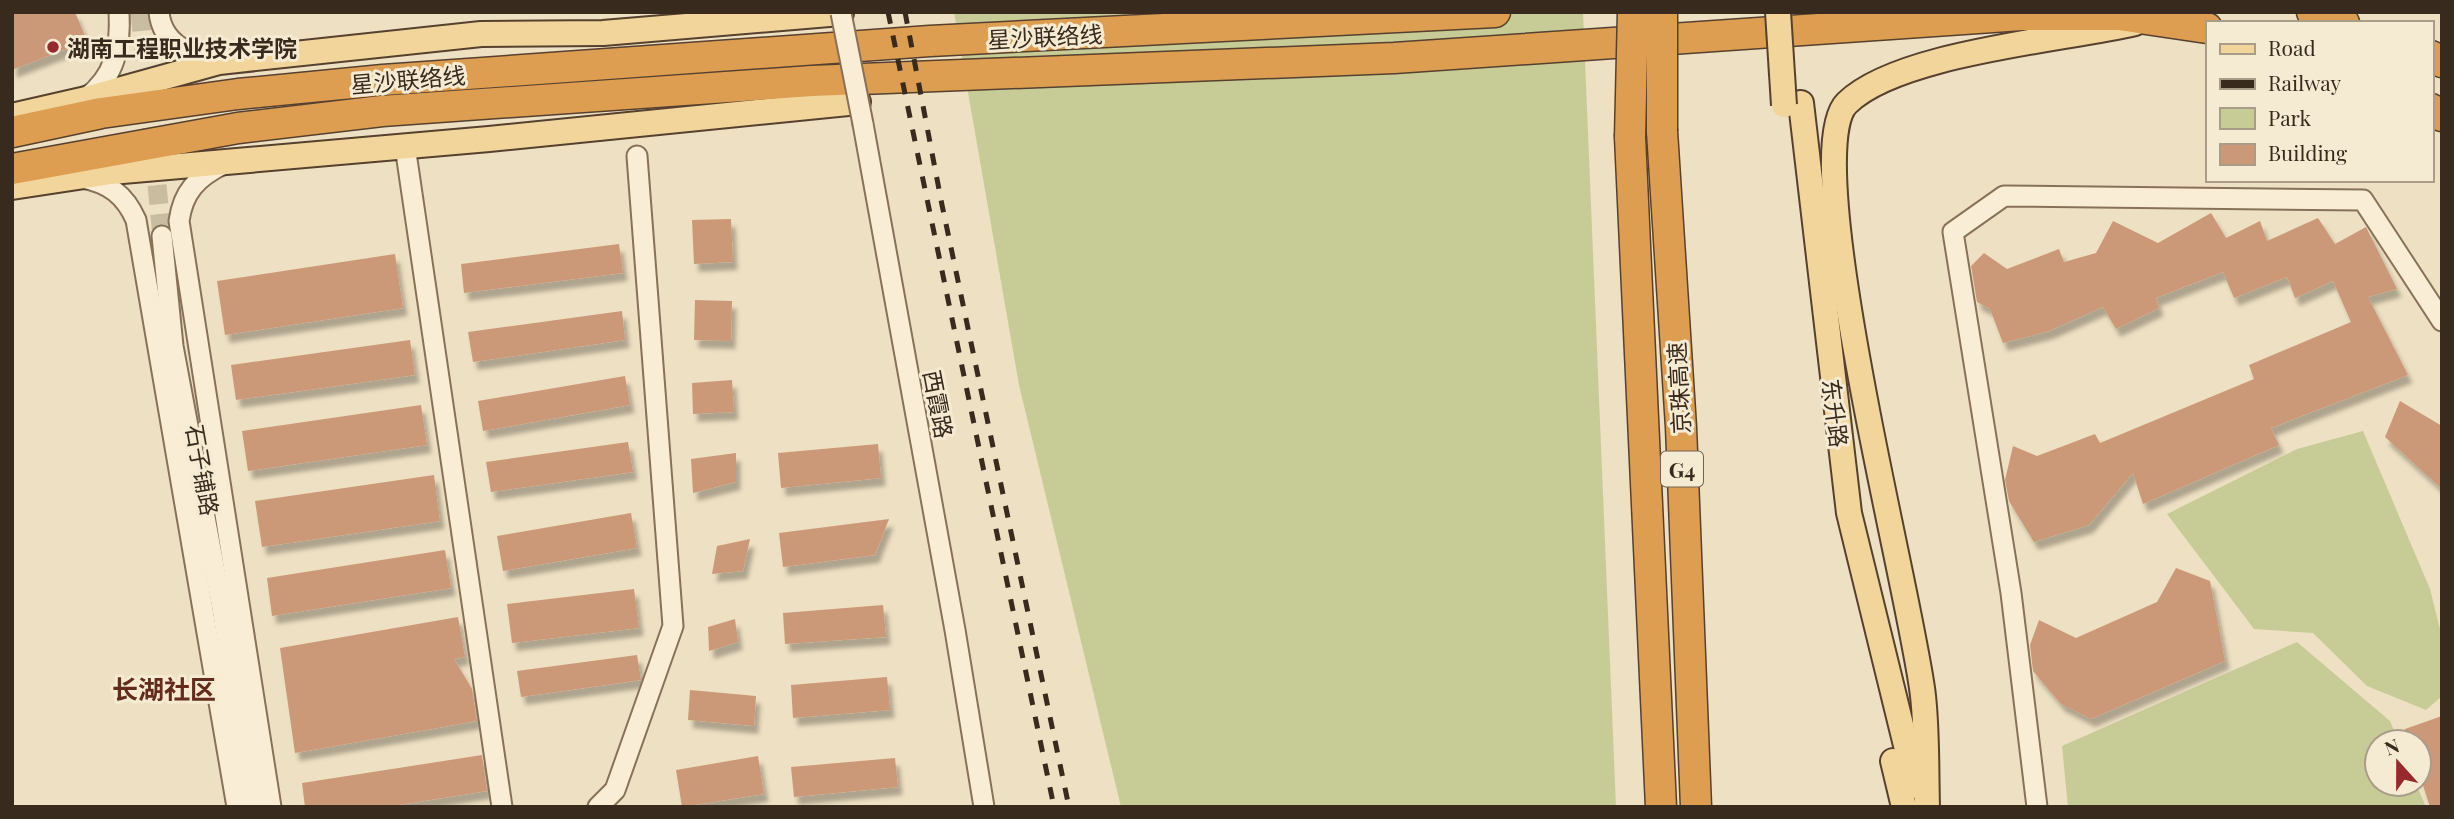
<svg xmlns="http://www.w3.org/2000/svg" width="2454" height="819" font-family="'Playfair Display','Noto Sans SC',serif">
	<defs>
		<filter id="shadow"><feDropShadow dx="4.5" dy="8" stdDeviation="2" flood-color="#0004"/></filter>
	</defs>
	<rect width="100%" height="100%" fill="#eee0c2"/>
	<g fill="#c7cc96">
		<path d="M954,12H1583L1616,807H1121L1019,385Z"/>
		<path d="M2363,431L2430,589L2442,637V696L2426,710L2367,686L2313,633L2254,629L2167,514L2297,449Z"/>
		<path d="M2297,642L2390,721L2399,742H2377V784H2416L2426,807H2068L2062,746Z"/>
	</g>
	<g fill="#cc9978" filter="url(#shadow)">
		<path d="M12,12H75L87,41L12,70Z"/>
		<path d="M2211,213L2226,238L2260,221L2267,241L2318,218L2335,244L2366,227L2397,289L2368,297L2408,375L2271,428L2279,445L2143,504L2133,473L2089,525L2034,542L2009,501L2005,480L2013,446L2037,456L2095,434L2100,443L2254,379L2249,365L2351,322L2333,281L2295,298L2287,277L2234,298L2223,272L2156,298L2159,308L2116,329L2103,307L2049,331L2003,343L1990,309L1977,302L1971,266L1984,253L2007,269L2059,249L2064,262L2096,253L2113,221L2158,243Z"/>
		<path d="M731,219L733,262L694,264L692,220Z"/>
		<path d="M619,244L623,273L464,293L461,264Z"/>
		<path d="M395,254L403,308L225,335L217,281Z"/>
		<path d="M695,300L732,301L731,341L694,340Z"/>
		<path d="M622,311L625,340L473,362L468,332Z"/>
		<path d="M410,340L415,375L236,400L231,365Z"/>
		<path d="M625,376L630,405L483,431L478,401Z"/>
		<path d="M732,380L734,412L693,414L692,383Z"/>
		<path d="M2400,401L2442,426V489L2385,437Z"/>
		<path d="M421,405L427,445L248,471L242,431Z"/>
		<path d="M628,442L633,472L491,492L486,462Z"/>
		<path d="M878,444L881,478L781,488L778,453Z"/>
		<path d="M736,453V482L693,493L691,459Z"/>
		<path d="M434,475L440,521L262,547L255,501Z"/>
		<path d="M631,513L637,548L503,571L497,536Z"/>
		<path d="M889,519L875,555L783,567L779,533Z"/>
		<path d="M750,539L743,571L712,574L717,546Z"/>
		<path d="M445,550L451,588L272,616L267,578Z"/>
		<path d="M2176,568L2210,581L2225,661L2091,719L2061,704L2033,671L2030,645L2039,620L2076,638L2157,602Z"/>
		<path d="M634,589L639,628L512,643L507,604Z"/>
		<path d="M883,605L886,637L785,644L783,613Z"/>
		<path d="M458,617L465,657L454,659L472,689L477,721L295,753L280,648Z"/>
		<path d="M735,619L738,642L709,651L708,627Z"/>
		<path d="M637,655L641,680L521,697L517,671Z"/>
		<path d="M887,677L890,710L793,718L791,685Z"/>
		<path d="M690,690L756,696L754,726L688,720Z"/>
		<path d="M2442,716V807H2430L2419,773V742H2409L2405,729Z"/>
		<path d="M482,755L487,791L386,807H305L302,783Z"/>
		<path d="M758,756L764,794L682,807L676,770Z"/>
		<path d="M895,758L898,787L794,797L791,767Z"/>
	</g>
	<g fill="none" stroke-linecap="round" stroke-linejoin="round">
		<path stroke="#cabca1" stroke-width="19" stroke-dasharray="19 10" stroke-linecap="butt" d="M140,12L162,236"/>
		<defs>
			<g id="minor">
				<path d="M159,12C162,45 191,55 219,62"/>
				<path d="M86,98C115,77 121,46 119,12"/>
				<path d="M863,124L955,630L984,807"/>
				<path d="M405,146L502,807"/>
				<path d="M224,164C197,177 183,192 179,221L271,807"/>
				<path d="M82,178C109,183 125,195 136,220L237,807"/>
				<path d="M162,236L173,346L222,608L253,807"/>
				<path d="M598,807L615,790L673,626L637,156"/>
				<path d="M2037,807L2011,593L1953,232L2004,196L2363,200L2442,321"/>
			</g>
			<g id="major">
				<path d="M1801,103L1849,513L1916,786"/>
				<path d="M12,116L82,100L219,62L481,34L603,33L841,13"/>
				<path d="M12,187L111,172L489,139L858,102"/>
				<path d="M1893,761L1904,807"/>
				<path d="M1927,807C1926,770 1927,732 1923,696C1914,606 1795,153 1847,103C1898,53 2062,40 2135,23"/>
			</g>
			<g id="highway">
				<path d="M2312,12L2344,23"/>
				<path d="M2431,56L2442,62"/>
				<path d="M2431,109L2442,116"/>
				<path d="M1662,131L1681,427L1696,807"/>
				<path d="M12,132L101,113L238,94L383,80L930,41L1495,12"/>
				<path d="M1630,137L1661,807"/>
				<path d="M12,169L238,128L382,111L812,81L1394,58L2022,15H2119L2207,28"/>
			</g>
		</defs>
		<use href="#minor" stroke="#887159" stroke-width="23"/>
		<use href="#major" stroke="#56402e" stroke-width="28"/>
		<use href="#highway" stroke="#56402e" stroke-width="33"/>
		<use href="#minor" stroke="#f9eed5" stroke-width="19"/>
		<use href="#major" stroke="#f1d59a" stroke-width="24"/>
		<use href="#highway" stroke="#de9e52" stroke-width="30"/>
		<g stroke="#382a1d" stroke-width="5" stroke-dasharray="12 12" stroke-linecap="butt">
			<path d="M888,12L1054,807"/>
			<path d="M905,12L942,205L1069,807"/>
		</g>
		<defs>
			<path id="minor-bridge" d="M841,13L863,124"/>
			<path id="major-bridge" d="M1778,12L1784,105"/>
			<g id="highway-bridge">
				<path d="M1662,12V131"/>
				<path d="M1630,137L1633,12"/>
			</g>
		</defs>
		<use href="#minor-bridge" stroke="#887159" stroke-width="23" stroke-linecap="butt"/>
		<use href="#major-bridge" stroke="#56402e" stroke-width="28" stroke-linecap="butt"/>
		<use href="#highway-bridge" stroke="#56402e" stroke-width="33" stroke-linecap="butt"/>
		<use href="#minor-bridge" stroke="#f9eed5" stroke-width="19"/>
		<use href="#major-bridge" stroke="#f1d59a" stroke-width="24"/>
		<use href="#highway-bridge" stroke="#de9e52" stroke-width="30"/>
	</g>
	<circle fill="#97292c" stroke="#f5ead2" stroke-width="2.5" cx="53" cy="47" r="7"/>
	<g text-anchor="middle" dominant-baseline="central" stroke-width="6" stroke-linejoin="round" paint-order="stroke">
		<rect fill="#f5ead2" stroke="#716453" stroke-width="2" x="1661" y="451.5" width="42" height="35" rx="5"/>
		<g font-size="21" font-weight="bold" fill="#382a1d">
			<text x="1682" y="469">G4</text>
		</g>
		<g font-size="23" fill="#382a1d" stroke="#f5ead2">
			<text transform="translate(1045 36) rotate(-3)">星沙联络线</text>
			<text transform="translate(408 79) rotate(-5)">星沙联络线</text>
			<text transform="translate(1678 388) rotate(-93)">京珠高速</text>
			<text transform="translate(939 404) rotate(79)">西霞路</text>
			<text transform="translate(1836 413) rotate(83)">东升路</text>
			<text transform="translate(203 470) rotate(80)">石子铺路</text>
		</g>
		<g font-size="23" font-weight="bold" fill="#382a1d" stroke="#f5ead2" text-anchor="start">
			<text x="67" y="47">湖南工程职业技术学院</text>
		</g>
		<g font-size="26" font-weight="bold" fill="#642b1d" stroke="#f5ead2">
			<text x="164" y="688">长湖社区</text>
		</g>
	</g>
	<rect width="2454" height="819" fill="none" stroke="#382a1d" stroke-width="28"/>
	<rect x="2206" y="21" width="228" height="161" fill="#f5ead2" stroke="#a99d8a" stroke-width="2"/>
	<rect x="2220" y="44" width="35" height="10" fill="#f1d59a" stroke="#a99d8a" stroke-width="2"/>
	<text x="2268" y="56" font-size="21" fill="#382a1d">Road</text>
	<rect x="2220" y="79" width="35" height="10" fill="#382a1d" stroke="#a99d8a" stroke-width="2"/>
	<text x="2268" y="91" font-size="21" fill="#382a1d">Railway</text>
	<rect x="2220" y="108" width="35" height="21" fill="#c7cc96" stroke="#a99d8a" stroke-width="2"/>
	<text x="2268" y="126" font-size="21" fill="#382a1d">Park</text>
	<rect x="2220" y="144" width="35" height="21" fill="#cc9978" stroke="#a99d8a" stroke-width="2"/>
	<text x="2268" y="161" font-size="21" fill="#382a1d">Building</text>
	<g transform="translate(2398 763) rotate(339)"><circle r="33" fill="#f5ead2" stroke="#a99d8a" stroke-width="2"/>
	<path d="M0-5L12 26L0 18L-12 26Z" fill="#97292c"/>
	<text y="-10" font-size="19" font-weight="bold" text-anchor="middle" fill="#382a1d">N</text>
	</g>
</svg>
